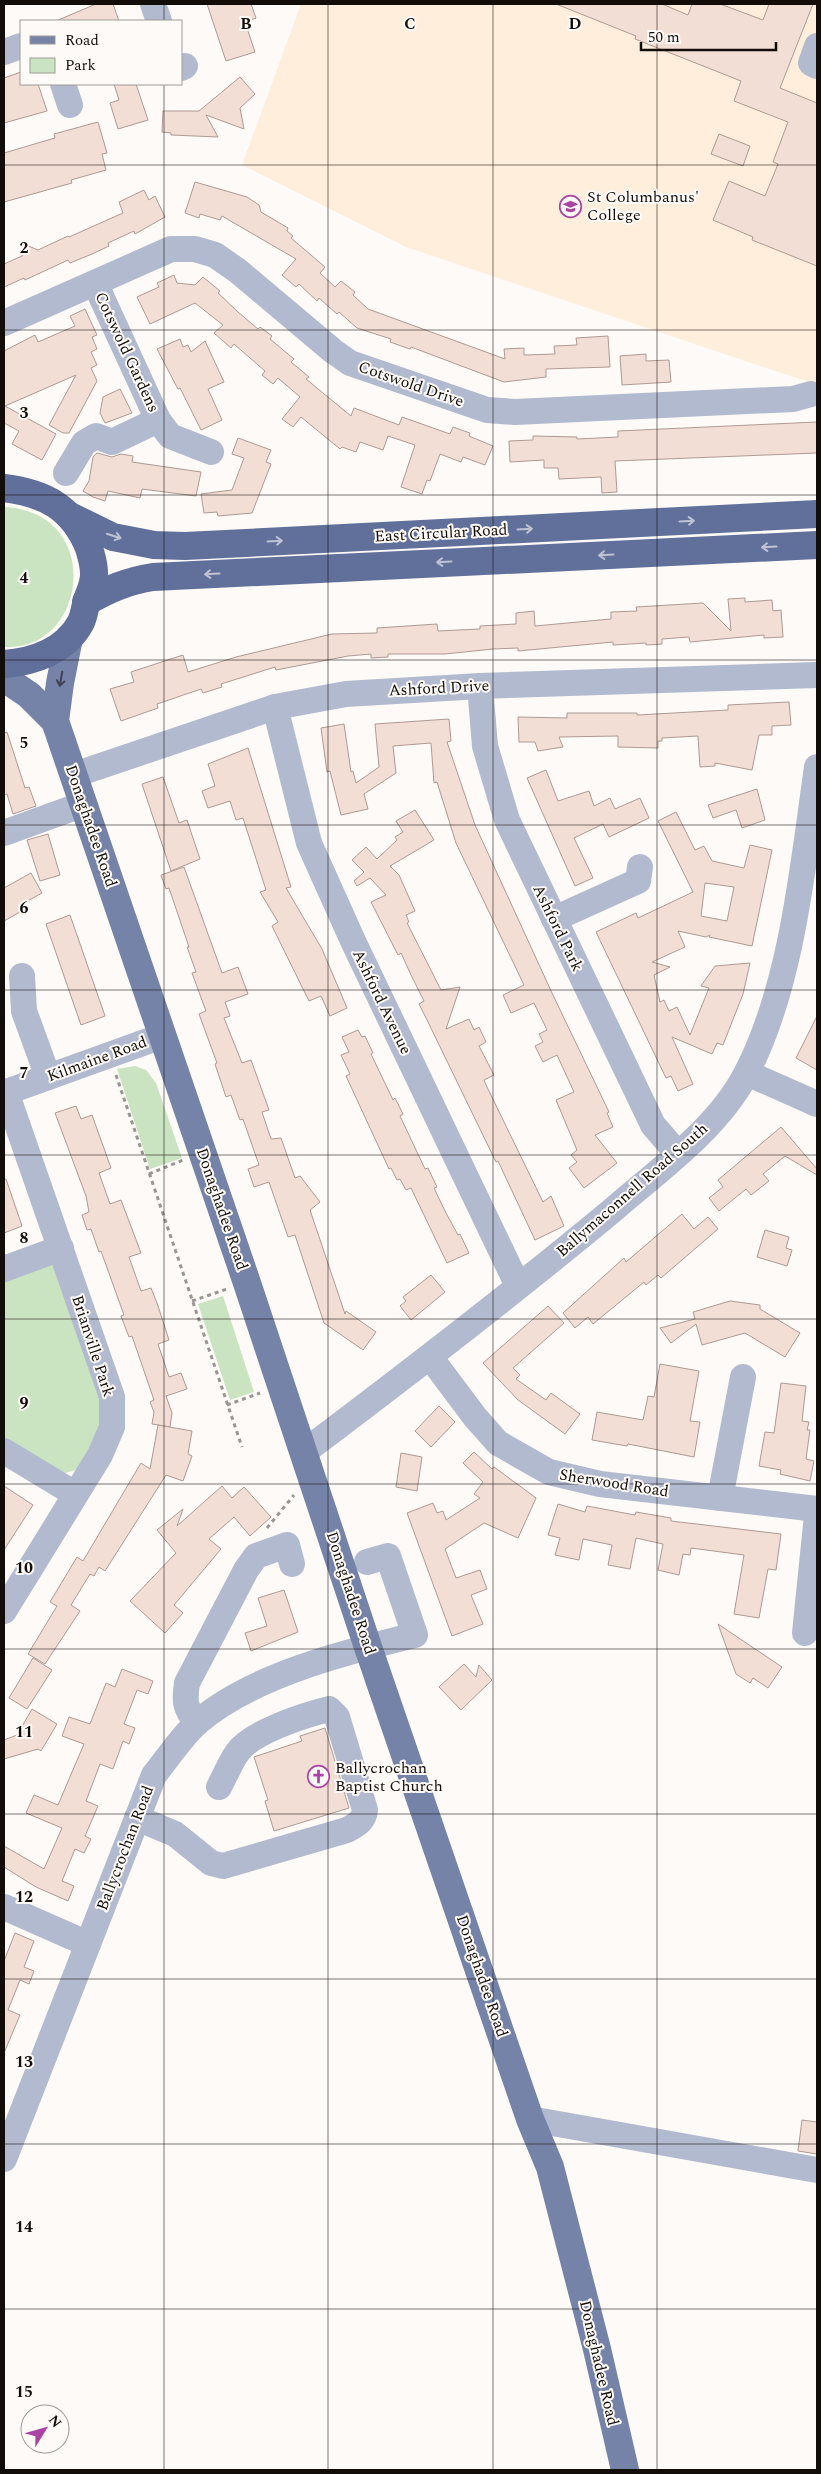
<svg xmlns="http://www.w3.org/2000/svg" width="821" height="2474" font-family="Spectral,serif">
	<rect width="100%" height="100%" fill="#fdfaf7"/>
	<path fill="#ffeedc" d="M301,4H817V385L406,247L242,165Z"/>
	<g fill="#cae4c2">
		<path d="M4,507C104,511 89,652 4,647Z"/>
		<path d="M135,1066L146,1070L156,1083L182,1158L150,1169L117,1069Z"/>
		<path d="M48,1263L55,1266L108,1410L83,1468L65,1473L4,1441V1278Z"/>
		<path d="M223,1296L254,1392L230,1400L198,1304Z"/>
	</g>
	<g fill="#f3ded6" stroke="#ae9a92" fill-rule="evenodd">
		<path d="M96,4H113L119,21H56Z"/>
		<path d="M207,4H251L256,18L245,22L255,52L226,61Z"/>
		<path d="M556,4H662L688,15L692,4H720L763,20L769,4H813L780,88L817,103V266L752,240L753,237L713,220L729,181L765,196L778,164L773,162L788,122L734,101L741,81L635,39L636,36Z"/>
		<path d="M21,72V84H38L47,111L4,123V78Z"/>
		<path d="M240,77L255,94L240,108L244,129L206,115L218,137L171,135V133L162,132L163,111H199Z"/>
		<path d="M114,84H136L148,120L118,129L110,103L119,100Z"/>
		<path d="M98,122L107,153L102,154L106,170L71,180L72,183L4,202V153L55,138L54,134Z"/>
		<path d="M719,134L750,146L743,166L711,154Z"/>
		<path d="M195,182L247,197L259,205L261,212L288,228L287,231L293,236L291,238L325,267L320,273L335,287L341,281L355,292L353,295L368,309L505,359L504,349L524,348V355L555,354L554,346L577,345L576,338L608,336L610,367L546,369V377L504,382L411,347L410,349L390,342L391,339L357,328L339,312L337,314L319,298L317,301L299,284L296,287L282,275L296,259L222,216L220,220L200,214L199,218L185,213Z"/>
		<path d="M144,190L149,200L155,196L165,217L135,234L134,231L108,243L109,246L92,254L70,263L68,260L25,280L24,278L4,287V264L22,256L26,245L38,250L68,236L69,237L123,213L119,202Z"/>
		<path d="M174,275L177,283L195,285L203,277L220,291L218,293L238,312L258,329L260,327L272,336L270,339L294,359L291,362L309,377L306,379L351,416L354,408L399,425L402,417L450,434L453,427L470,433L469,436L493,446L485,465L463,457L461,462L440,454L430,481L427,480L422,494L401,487L415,445L388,436L383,450L360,442L356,452L342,447L340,449L301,417L293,427L282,419L300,397L278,378L273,384L262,375L265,371L234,344L231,348L214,333L223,325L195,303L150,324L137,297L159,287L157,283Z"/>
		<path d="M85,309L97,335L92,337L97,349L91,352L97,365L91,368L97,381L69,433H63L49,425L76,375L5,406L56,434L42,460L12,444L19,431L4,423V351L35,335L38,342L75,326L70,316Z"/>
		<path d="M180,339L183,347L188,345L191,352L205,341L224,382L208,389L222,420L201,430L180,388L178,389L157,349Z"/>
		<path d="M646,354V361L669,360L671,382L622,385L620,356Z"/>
		<path d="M120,389L132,413L105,423L100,413L103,397Z"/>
		<path d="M817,422V453L615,461L617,492L602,493L601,477L559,479L558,468H544V460L510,462L509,441L533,440V436L577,437V439L618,437V431Z"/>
		<path d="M238,438L271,450L266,462L271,464L252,513L218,516L217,512L204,513L201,494L232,490L244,458L232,454Z"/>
		<path d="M97,453L112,457L121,454L133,456L132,462L201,472L196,496L142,489L140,498L108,491L105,501L93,497L83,491L89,481L93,457Z"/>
		<path d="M745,598V602L772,600L773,611L781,610L783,637L764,638V635L690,642L689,637L662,639V644L646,645V643L613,645V642L518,651V648L493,649L445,654H388V657L371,658V654L348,656L276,670L275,667L256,673L221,684L222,687L203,693L201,689L157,704L158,708L121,721L110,689L134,682L131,672L183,655L188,672L236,657L332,634L377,633V628L437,624L438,631L480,629V626L516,624V613L534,611L535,626L611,619V612L637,611L636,607L703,603L731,631L728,599Z"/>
		<path d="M789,702L791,725L772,726V735H759L752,770L715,763V766L700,767L698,736L662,738V741H658V748L618,747V736L559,737L563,747L538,751L535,742H519L518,717L567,718V713H637V715L728,710V705Z"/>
		<path d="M449,719L451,741L447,742L475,825L552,993L609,1112L607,1113L613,1127L595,1135L617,1163L584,1188L569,1168L577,1162L571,1155L577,1150L556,1100L574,1092L557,1055L543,1062L535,1046L543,1042L539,1034L547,1030L534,1003L511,1013L503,995L524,985L456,843L437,782L434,783L431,743L393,746L396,773L364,794L368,809L341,815L330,771L327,772L321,728L344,724L351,772L353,771L356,783L379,767L375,724Z"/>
		<path d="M7,732L25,788L29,787L36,806L13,814L7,794L4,795V733Z"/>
		<path d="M248,748L291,887L286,888L322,949L347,1008L330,1016L321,996L309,1001L272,926L278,922L260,892L266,890L243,818L236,820L230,801L208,808L202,791L215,786L208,764Z"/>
		<path d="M546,770L558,801L589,791L594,806L610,798L615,809L640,798L649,818L609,837L603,824L574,838L593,878L575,886L527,778Z"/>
		<path d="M163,777L179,823L187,820L200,859L171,871L142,784Z"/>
		<path d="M757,789L765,820L742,828L736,810L713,818L708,805Z"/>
		<path d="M415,810L434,840L390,866L399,875L415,911L406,915L409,922L407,923L441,990L460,987L446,1029L469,1019L474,1030L479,1027L486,1042L479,1046L494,1075L484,1080L487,1087L543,1202L551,1196L564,1226L535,1240L498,1161L496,1162L428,1022L419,1004L424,1001L412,977L401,953L398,955L371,902L386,895L370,878L357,886L354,881L364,872L352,860L366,847L377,859L397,840L395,837L403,832L396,821Z"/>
		<path d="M676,812L695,850L704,846L712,861L744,868L750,845L772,850L752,946L709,937L710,935L706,937L678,931L685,947L652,962L670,967L654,975L660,1002L664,1000L669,1011L677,1007L690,1035L709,988L701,986L715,966L750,963L743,994L723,1045L717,1043L712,1054L672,1037L693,1084L678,1091L671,1076L666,1078L596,932L636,913L638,918L693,892L658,821ZM705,883L734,887L727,921L701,916Z"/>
		<path d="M48,834L60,875L40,881L27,840Z"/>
		<path d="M184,867L222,973L238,967L248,994L225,1002L230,1016L224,1018L242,1063L251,1060L269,1110L262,1112L271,1139L281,1138L295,1178L300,1176L320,1202L310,1210L345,1314L346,1311L376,1332L363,1350L324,1323L295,1235L288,1237L269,1182L254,1187L248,1169L259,1165L243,1119L240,1120L231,1095L226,1097L215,1064L217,1063L199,1014L206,1011L192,973L196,972L187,947H189L169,888L166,889L161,875Z"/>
		<path d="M31,873L42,893L24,903L27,908L4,921V888Z"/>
		<path d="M70,915L105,1016L81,1025L46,924Z"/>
		<path d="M817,1016V1070L796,1058Z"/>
		<path d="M358,1030L362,1037L365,1036L373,1053L371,1054L393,1100L395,1098L403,1114L400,1116L425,1169L428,1168L437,1187L434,1188L446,1213L458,1235L460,1234L469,1253L447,1263L411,1188L406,1190L400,1179L397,1180L391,1168L389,1169L346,1076L350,1074L341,1055L349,1052L342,1037Z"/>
		<path d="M76,1106L81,1119L92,1115L111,1168L99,1173L110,1204L121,1200L141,1253L129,1257L141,1291L151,1288L157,1303L169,1340L158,1344L169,1377L181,1373L187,1389L166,1396L172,1413L170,1427L152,1424L154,1412L150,1402L154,1400L132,1336L129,1337L121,1316L124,1315L101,1251L99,1252L91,1229L87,1230L82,1215L89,1212L86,1196L55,1113Z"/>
		<path d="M781,1127L817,1169V1175L785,1156L763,1174L769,1181L751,1195L746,1189L719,1211L709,1198L723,1187L718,1180Z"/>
		<path d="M6,1179L22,1226L4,1233V1180Z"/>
		<path d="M682,1214L694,1229L708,1217L718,1229L661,1278L658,1275L646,1285L644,1282L593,1324L588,1317L575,1328L563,1313L624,1258L626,1262Z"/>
		<path d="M765,1230L789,1237L786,1248L792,1250L787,1266L757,1257Z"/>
		<path d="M431,1275L445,1292L411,1320L400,1306L406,1301L403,1297Z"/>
		<path d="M730,1301L760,1305V1309L800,1333L785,1357L745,1333L702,1345L696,1324L671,1343L660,1328L695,1319L693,1312Z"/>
		<path d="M548,1306L564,1323L513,1368L520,1375L516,1379L546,1400L551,1393L580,1414L565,1434L518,1400L483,1363Z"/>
		<path d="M660,1364L699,1371L690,1421L700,1422L694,1457L628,1444L627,1446L592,1440L597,1412L643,1420L648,1396L654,1397Z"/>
		<path d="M781,1383L806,1386L802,1421L809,1422L807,1430H810L806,1459L814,1461L810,1481L780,1474L781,1470L759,1466L765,1432L774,1433Z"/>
		<path d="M439,1406L455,1422L431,1447L415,1431Z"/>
		<path d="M158,1425L192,1431L188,1454L192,1456L183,1481L166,1475L105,1571L99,1567L94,1576L90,1574L71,1605L80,1611L45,1664L28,1654L57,1606L50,1602L77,1557L83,1561L141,1463L150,1469Z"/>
		<path d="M474,1452L492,1469L494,1467L536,1498L518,1538L484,1523L445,1549L456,1578L480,1570L487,1589L471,1595L483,1624L452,1636L407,1513L433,1503L437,1513L443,1511L446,1520L480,1498L474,1494L483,1482L463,1463Z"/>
		<path d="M401,1453L422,1457L417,1491L396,1487Z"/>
		<path d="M4,1486L33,1505L4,1550Z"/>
		<path d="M222,1486L232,1498L244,1487L271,1517L250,1536L234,1517L209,1539L221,1549L174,1605L183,1613L165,1633L130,1601L176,1553L157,1530L183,1509L177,1526Z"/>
		<path d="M558,1504L585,1512L587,1506L635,1515L636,1512L671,1518V1521L781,1534L776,1570L768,1569L759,1618L734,1614L744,1555L691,1548L690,1555L683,1554L679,1575L658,1570L663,1544L636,1538L630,1569L608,1565L612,1545L583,1539L579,1560L555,1555L560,1538L548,1535Z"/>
		<path d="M284,1590L298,1632L251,1651L245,1633L267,1626L258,1598Z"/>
		<path d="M718,1624L782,1667L768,1688L753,1678L750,1683L736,1674Z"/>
		<path d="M33,1658L52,1670L27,1709L9,1698Z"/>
		<path d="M464,1664L476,1677L479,1665L492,1680L461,1710L439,1687Z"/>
		<path d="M122,1669L153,1681L148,1694L137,1690L124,1724L135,1728L129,1744L123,1741L113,1769L100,1764L86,1801L98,1806L85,1836L91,1839L84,1853L75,1849L62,1881L74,1886L68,1901L36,1887L4,1867V1846L44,1869L62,1828L26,1813L34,1795L58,1805L84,1744L62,1736L69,1717L90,1724L106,1683L115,1687Z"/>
		<path d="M32,1709L57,1724L41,1751L38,1749L4,1759V1740L17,1735Z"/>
		<path d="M325,1728L349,1808L274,1831L265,1801L268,1800L254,1757L302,1741L300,1736Z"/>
		<path d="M15,1933L34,1941L24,1967L34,1971L29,1984L20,1980L8,2010L20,2015L4,2053V1961Z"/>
		<path d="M802,2120L817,2122V2154L798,2151Z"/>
	</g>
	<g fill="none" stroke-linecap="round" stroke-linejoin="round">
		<g stroke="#999591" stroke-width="3" stroke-dasharray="4 4" stroke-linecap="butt">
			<path d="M116,1075L242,1447"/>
			<path d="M149,1174L183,1160"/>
			<path d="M192,1301L227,1289"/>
			<path d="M227,1405L260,1393"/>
			<path d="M267,1528L294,1495"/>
		</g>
		<g stroke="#b2bacf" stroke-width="26">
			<path d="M153,4L159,21"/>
			<path d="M817,46L811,63L817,66"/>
			<path d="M4,52L21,46"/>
			<path d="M181,68L185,66"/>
			<path d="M63,84L70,105"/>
			<path d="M95,283L158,420L170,436L211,452"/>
			<path d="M4,323L171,249H195L215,255L238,271L333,351L350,363L487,410L515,412L793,399L811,394"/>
			<path d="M66,473L84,443L96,436L112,442L158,420"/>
			<path d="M480,686L485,746L507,820L653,1125L678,1154"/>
			<path d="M275,707L309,843L353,941L518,1286"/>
			<path d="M74,775L275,707L346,694L480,686L817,675"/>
			<path d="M4,833L84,804"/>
			<path d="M554,919L638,881L640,867"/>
			<path d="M22,976L24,1011L48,1077"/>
			<path d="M747,1073L817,1104"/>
			<path d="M4,1093L162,1036"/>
			<path d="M4,1269L61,1248"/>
			<path d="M430,1357L475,1417L498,1443L549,1472L600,1484L817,1509"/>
			<path d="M4,1451L75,1494"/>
			<path d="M304,1452C409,1373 513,1293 614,1209C659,1170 718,1128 746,1074C792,986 803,865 817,767"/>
			<path d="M720,1498L743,1377"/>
			<path d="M4,1611L100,1455L112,1427V1397L6,1092"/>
			<path d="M805,1633L817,1515"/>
			<path d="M197,1723C185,1708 184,1702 187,1683L246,1570L256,1556L287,1545L292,1564"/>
			<path d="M137,1818L175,1834L211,1863L223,1866L347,1830C356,1825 364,1821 365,1810L337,1717L329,1709C305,1715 251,1732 237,1753C230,1763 225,1776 219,1787"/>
			<path d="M4,1907L88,1944"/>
			<path d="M530,2119L817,2170"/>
			<path d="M4,2159L154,1775C168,1758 181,1737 198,1722C253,1675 346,1652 415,1635L388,1556L367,1562"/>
		</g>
		<g stroke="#7683a9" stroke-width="28">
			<path d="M69,638L60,683L55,721L247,1283L368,1647L530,2119L550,2167L597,2349L625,2470"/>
			<path d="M4,678L29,695L55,721"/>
		</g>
		<g stroke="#616f9b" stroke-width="28">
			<path d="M4,488C45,493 73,508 89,548C92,558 96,572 93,582C92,588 89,594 87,600C85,607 84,616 81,622C66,651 33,662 4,664"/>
			<path d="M70,516L113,537L154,545L185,546L817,514"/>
			<path d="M86,602C109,589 127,581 153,577L817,545"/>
		</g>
	</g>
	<defs><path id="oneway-shaft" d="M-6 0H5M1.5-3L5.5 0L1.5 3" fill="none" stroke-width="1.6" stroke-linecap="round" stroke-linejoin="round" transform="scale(1.25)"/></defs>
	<g stroke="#bfc2d2">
		<use href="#oneway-shaft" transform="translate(687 521) rotate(-3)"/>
		<use href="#oneway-shaft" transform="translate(525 529) rotate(-3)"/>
		<use href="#oneway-shaft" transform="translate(114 536) rotate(18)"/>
		<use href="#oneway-shaft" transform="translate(275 541) rotate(-3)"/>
		<use href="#oneway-shaft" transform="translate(769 547) rotate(177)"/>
		<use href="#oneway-shaft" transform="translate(606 555) rotate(177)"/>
		<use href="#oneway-shaft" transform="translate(444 562) rotate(177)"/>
		<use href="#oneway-shaft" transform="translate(212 574) rotate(177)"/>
	</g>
	<use stroke="#3f4250" href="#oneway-shaft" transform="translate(61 679) rotate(100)"/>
	<path fill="none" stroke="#120d08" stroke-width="1" stroke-opacity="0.55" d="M164,4V21M328,4V2470M493,4V2470M657,4V2470M164,84V2470M4,165H817M4,330H817M4,495H817M4,660H817M4,825H817M4,990H817M4,1155H817M4,1319H817M4,1484H817M4,1649H817M4,1814H817M4,1979H817M4,2144H817M4,2309H817"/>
	<defs>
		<symbol id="school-ring" viewBox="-11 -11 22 22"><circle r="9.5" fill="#fdfaf7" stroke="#ab43a5" stroke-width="1.5"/><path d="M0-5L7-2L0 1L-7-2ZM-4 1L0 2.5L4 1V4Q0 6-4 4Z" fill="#ab43a5"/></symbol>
		<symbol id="church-ring" viewBox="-11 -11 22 22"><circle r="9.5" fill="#fdfaf7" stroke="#ab43a5" stroke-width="1.5"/><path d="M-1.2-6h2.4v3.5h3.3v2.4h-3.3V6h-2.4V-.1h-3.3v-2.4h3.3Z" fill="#ab43a5"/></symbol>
	</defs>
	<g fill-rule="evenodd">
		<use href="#school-ring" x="558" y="194" width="25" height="25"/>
		<use href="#church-ring" x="306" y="1764" width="25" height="25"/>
	</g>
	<g text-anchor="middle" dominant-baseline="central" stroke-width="4" stroke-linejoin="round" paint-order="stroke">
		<g font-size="16" fill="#120d08" stroke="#fdfaf7" text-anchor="start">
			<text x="587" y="197">St Columbanus'<tspan x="587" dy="18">College</tspan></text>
			<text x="335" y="1768">Ballycrochan<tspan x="335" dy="18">Baptist Church</tspan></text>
		</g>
		<g font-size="16" fill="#120d08" stroke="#fdfaf7">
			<text transform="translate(127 352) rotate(65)">Cotswold Gardens</text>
			<text transform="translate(411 384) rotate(19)">Cotswold Drive</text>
			<text transform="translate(441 533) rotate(-3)">East Circular Road</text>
			<text transform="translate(439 688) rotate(-3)">Ashford Drive</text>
			<text transform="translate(91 826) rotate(71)">Donaghadee Road</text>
			<text transform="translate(558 928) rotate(64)">Ashford Park</text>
			<text transform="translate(382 1002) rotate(64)">Ashford Avenue</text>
			<text transform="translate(97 1059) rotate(-20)">Kilmaine Road</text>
			<text transform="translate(632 1190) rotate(-41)">Ballymaconnell Road South</text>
			<text transform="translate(222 1209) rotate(71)">Donaghadee Road</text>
			<text transform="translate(93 1346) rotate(72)">Brianville Park</text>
			<text transform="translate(614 1483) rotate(9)">Sherwood Road</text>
			<text transform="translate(351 1593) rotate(72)">Donaghadee Road</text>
			<text transform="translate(125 1848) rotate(-69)">Ballycrochan Road</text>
			<text transform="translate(482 1976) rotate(71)">Donaghadee Road</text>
			<text transform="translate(599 2363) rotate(77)">Donaghadee Road</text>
		</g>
	</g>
	<g font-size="16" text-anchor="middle" font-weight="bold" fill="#120d08" stroke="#fdfaf7" stroke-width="4" stroke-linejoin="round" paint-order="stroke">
		<text x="246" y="29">B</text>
		<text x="410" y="29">C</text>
		<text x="575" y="29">D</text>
		<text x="24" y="253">2</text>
		<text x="24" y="418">3</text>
		<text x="24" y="583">4</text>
		<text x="24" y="748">5</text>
		<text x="24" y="913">6</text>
		<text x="24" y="1078">7</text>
		<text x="24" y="1243">8</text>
		<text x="24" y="1408">9</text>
		<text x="24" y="1573">10</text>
		<text x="24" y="1737">11</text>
		<text x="24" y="1902">12</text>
		<text x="24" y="2067">13</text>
		<text x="24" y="2232">14</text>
		<text x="24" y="2397">15</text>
	</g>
	<rect width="821" height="2474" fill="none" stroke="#120d08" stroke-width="10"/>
	<rect x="20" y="20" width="162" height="65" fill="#fdfaf7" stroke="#9f9b97"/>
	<rect x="30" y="36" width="25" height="8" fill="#7683a9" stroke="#9f9b97"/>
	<text x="65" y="45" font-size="15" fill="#120d08">Road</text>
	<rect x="30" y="58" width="25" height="15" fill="#cae4c2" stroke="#9f9b97"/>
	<text x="65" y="70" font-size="15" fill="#120d08">Park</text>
	<g transform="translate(45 2429) rotate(53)"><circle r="24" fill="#fdfaf7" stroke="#9f9b97"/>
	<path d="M0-4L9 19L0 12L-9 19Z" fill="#ab43a5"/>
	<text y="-8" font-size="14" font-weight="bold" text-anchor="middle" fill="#120d08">N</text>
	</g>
	<path d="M641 42v8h135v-8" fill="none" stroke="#120d08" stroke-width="2.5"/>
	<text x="648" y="42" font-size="15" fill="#120d08" stroke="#fdfaf7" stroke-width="4" paint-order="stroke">50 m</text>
</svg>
